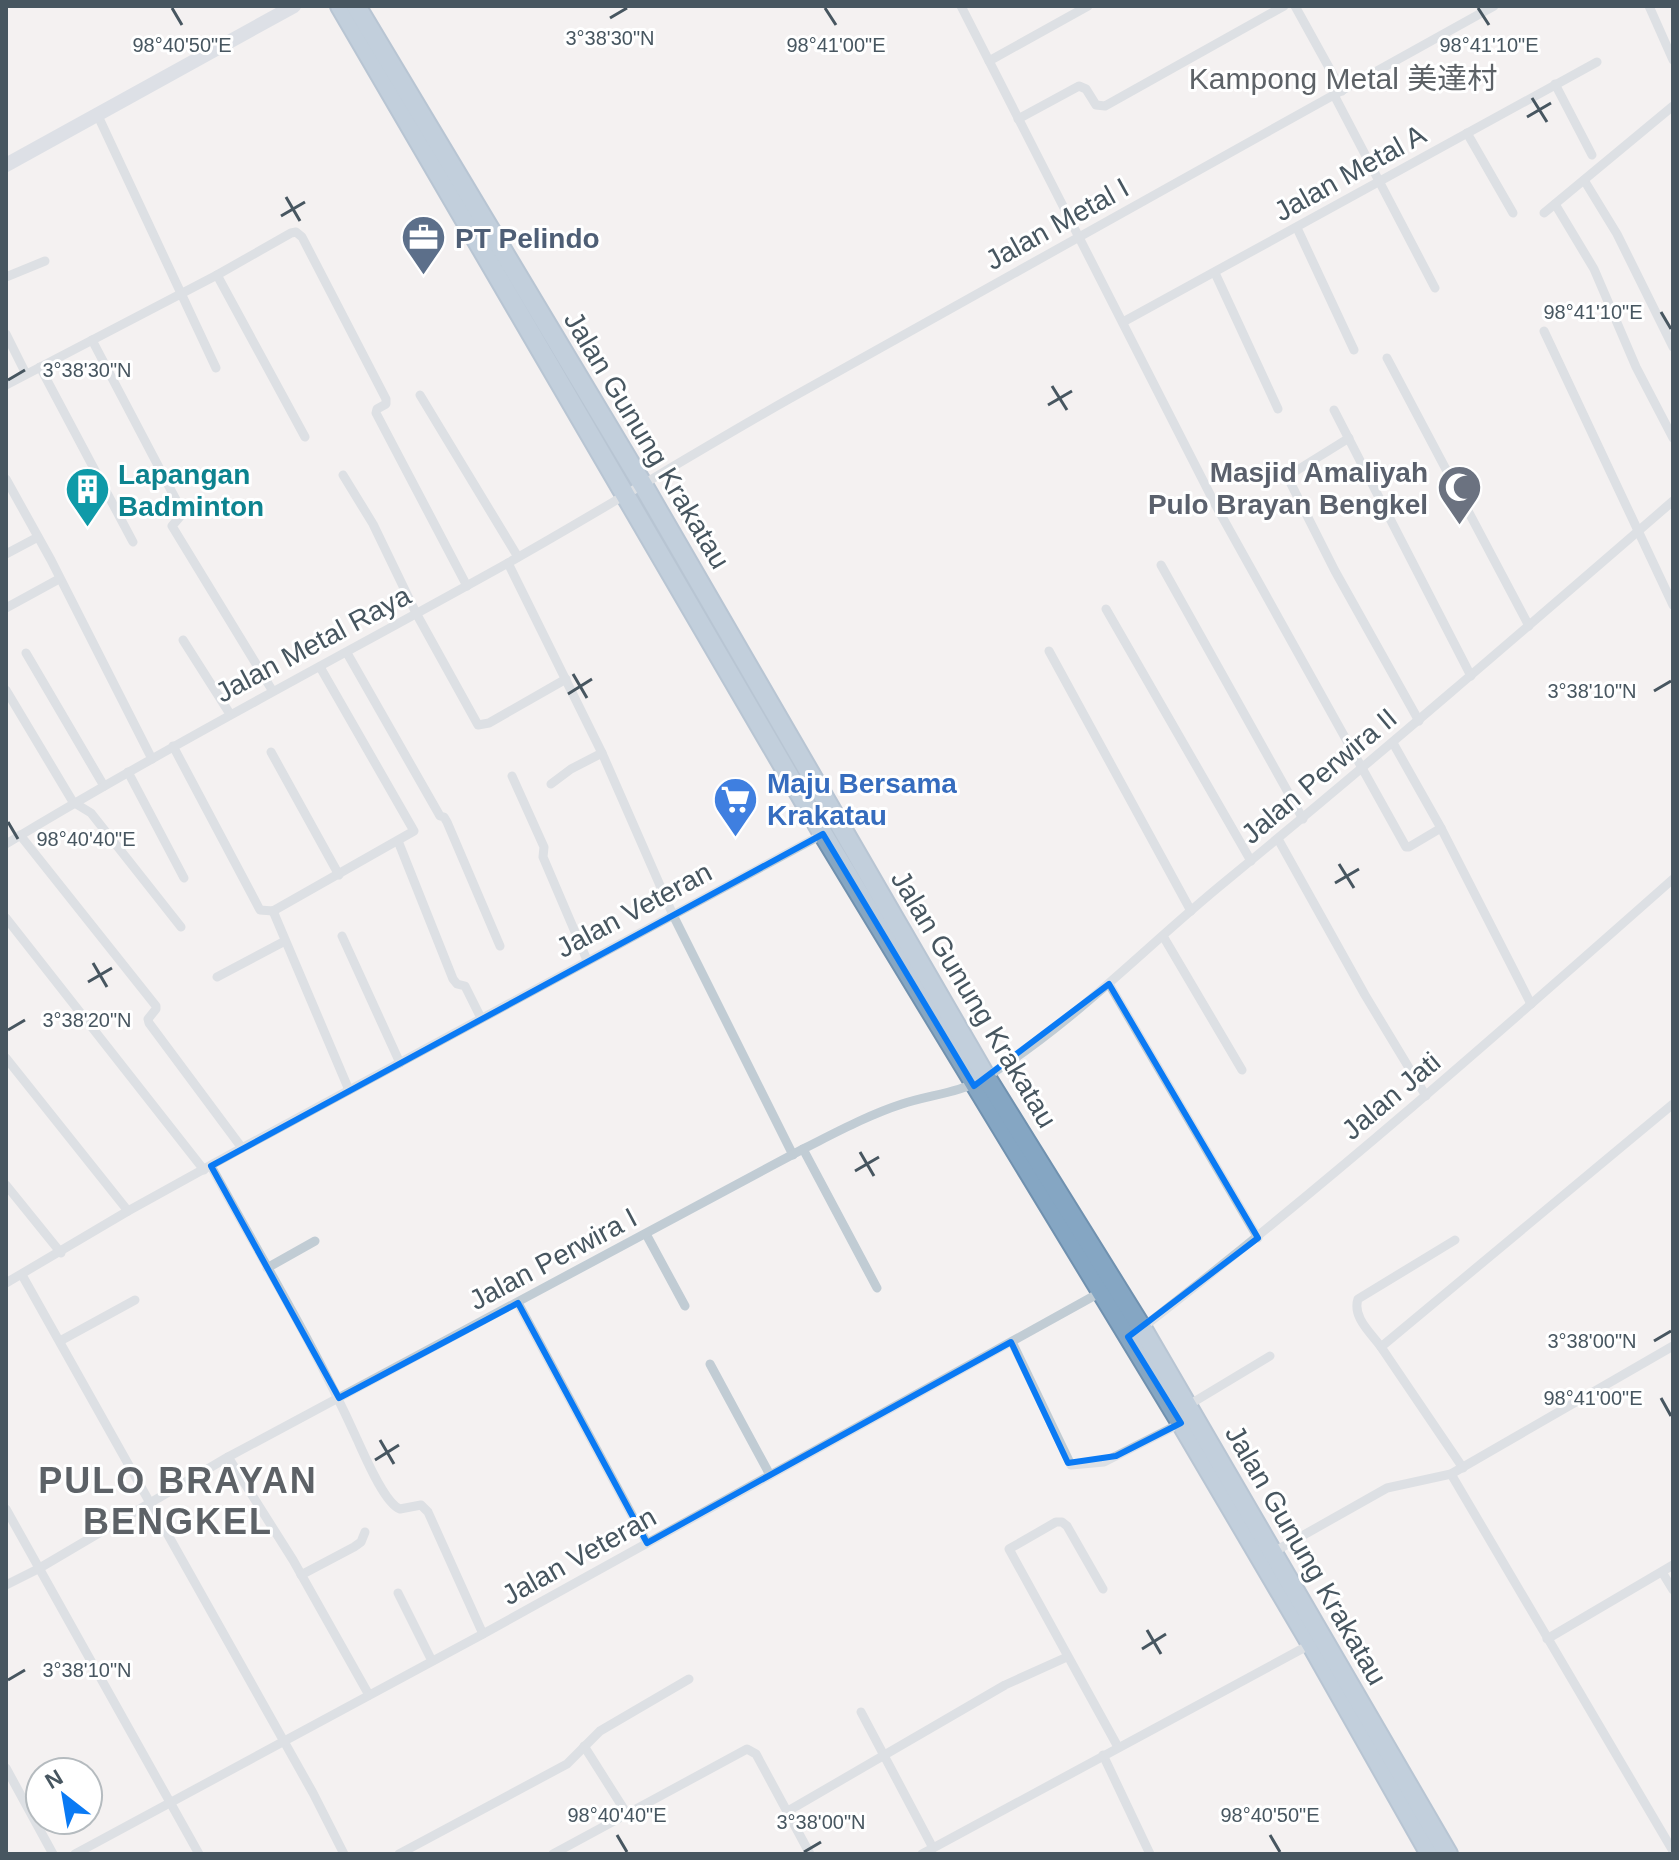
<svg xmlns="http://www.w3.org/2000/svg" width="1679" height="1860" font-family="Arial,'Noto Sans SC',sans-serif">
	<rect width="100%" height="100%" fill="#f4f1f1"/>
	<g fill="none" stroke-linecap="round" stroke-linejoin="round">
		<defs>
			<g id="highway">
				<path d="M340,6L823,834L1181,1423L1311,1644L1430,1854"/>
				<path d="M356,6L643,485L986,1077L1142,1328L1448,1854"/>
			</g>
		</defs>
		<use href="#highway" stroke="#7091af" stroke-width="22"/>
		<g stroke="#c1ccd4" stroke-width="9">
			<path d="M961,6L1215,504L1406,847H1409L1441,828"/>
			<path d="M1295,6L1342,91"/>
			<path d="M1649,6L1673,60"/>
			<path d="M989,61L1088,6"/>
			<path d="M1555,84L1592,155"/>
			<path d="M1334,95L1435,288"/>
			<path d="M98,116L216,368"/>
			<path d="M1018,119L1079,86L1086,89L1096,105L1105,106L1284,6"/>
			<path d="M1467,133L1513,213"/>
			<path d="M1584,180L1617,234L1673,347"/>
			<path d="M1555,204L1594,269L1636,367L1673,438"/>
			<path d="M1544,213L1673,106"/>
			<path d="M1297,228L1354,350"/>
			<path d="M1215,273L1278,409"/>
			<path d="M217,275L305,437"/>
			<path d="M6,277L45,261"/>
			<path d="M1123,322L1597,62"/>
			<path d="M1544,331L1673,605"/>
			<path d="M6,334L26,374"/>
			<path d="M92,340L183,513L172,526L272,690"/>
			<path d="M1387,358L1529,626"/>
			<path d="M40,367L133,542"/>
			<path d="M6,385L217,275L291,233L296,232L302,237L386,399V404L377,409L376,413L467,586"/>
			<path d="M420,395L518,557"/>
			<path d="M1334,410L1471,676"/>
			<path d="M1349,438L1291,474L1289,480L1335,571L1419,721"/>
			<path d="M343,475L373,524L416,613L478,725L489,723L566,679"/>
			<path d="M6,479L51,560L152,759"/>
			<path d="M6,554L38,537"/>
			<path d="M508,563L602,753L673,915L793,1155"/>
			<path d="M1161,565L1303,819"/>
			<path d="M6,608L59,579"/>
			<path d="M1106,609L1251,861"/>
			<path d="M183,640L230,714"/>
			<path d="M1049,651L1191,911"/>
			<path d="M26,653L104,786"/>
			<path d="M347,653L440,816L444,817L447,822L500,946"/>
			<path d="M6,690L73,802L91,813L181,927"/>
			<path d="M1393,743L1441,828L1531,1004"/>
			<path d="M173,746L260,910L273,911"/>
			<path d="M271,752L339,875"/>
			<path d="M128,772L184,878"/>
			<path d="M512,776L544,847L543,857L587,960"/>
			<path d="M551,784L571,769L602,753"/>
			<path d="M20,835L156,1006V1009L148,1019L149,1023L242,1148"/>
			<path d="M1278,839L1365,995L1426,1096"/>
			<path d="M398,841L453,979L457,984L465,986L481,1018"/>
			<path d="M6,844C173,743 345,654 515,559C607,507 697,451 789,399C1024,266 1259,137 1494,6"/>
			<path d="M273,911L414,831L320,667"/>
			<path d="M273,911L349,1090"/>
			<path d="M6,918L204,1170"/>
			<path d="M342,936L400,1063"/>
			<path d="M1163,936L1242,1070"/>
			<path d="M217,977L285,941"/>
			<path d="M1109,984L1258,1238"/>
			<path d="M6,1058L128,1211"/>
			<path d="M803,1149L877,1288"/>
			<path d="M211,1166C260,1256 314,1344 356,1437C364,1454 384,1503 400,1509L421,1505L428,1512L483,1634"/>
			<path d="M6,1185L61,1253"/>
			<path d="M646,1234L685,1306"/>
			<path d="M267,1268L315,1241"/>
			<path d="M22,1275L313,1793L344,1854"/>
			<path d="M6,1283L128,1211L242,1148L823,834"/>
			<path d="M518,1303L647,1543"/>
			<path d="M1142,1328C1325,1186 1499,1033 1673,879"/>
			<path d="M60,1341L135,1300"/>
			<path d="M1012,1342L1071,1465L1104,1462L1181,1423"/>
			<path d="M1381,1347C1371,1333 1352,1317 1358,1299L1455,1240"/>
			<path d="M710,1364L770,1475"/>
			<path d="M1187,1406L1270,1356"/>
			<path d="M228,1457L293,1560L369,1695"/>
			<path d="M1463,1468L1381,1347L1673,1104"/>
			<path d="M1451,1474L1673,1851"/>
			<path d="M6,1509L199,1854"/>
			<path d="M1270,1554L1387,1488L1451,1474L1673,1346"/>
			<path d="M1662,1572L1673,1590"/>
			<path d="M301,1575L354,1547L361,1542L365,1532"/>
			<path d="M6,1585L38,1569L228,1457L803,1149C835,1133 868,1115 902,1104C928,1095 959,1093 983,1079C1072,1025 1146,946 1226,881C1377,757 1525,629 1673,501"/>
			<path d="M1103,1589L1067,1526L1062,1522H1056L1009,1549L1118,1747"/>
			<path d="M398,1593L432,1661"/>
			<path d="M1547,1639L1673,1565"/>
			<path d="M861,1712L933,1848"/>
			<path d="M584,1746L627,1814"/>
			<path d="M1103,1755L1150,1854"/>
			<path d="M6,1768L53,1854"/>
			<path d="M788,1811L1005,1685L1067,1657"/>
			<path d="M75,1854L483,1634L1101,1292"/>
			<path d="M399,1854L567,1764L600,1731L689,1679"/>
			<path d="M553,1854L747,1749L756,1754L810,1854"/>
			<path d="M922,1854L1311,1644"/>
		</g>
		<path stroke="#c1cdd9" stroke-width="14" d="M6,165L294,6"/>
		<use href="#highway" stroke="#85a6c3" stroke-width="18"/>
	</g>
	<path d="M0 0H1679V1860H0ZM823,834L974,1086L1109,984L1258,1238L1128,1337L1181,1423L1116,1456L1068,1463L1011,1342L647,1543L518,1303L339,1398L211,1166Z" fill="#f4f1f1" fill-opacity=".55" fill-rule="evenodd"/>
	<path fill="none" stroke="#0a7af4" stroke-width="6" stroke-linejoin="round" d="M823,834L974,1086L1109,984L1258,1238L1128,1337L1181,1423L1116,1456L1068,1463L1011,1342L647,1543L518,1303L339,1398L211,1166Z"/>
	<path fill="none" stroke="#475660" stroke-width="3" d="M172,8L182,25M825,8L836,25M1478,8L1489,25M610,18L627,8M1532,98L1547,122M1527,117L1551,103M286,197L300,221M281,216L305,202M1661,312L1671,329M8,380L25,370M1052,386L1067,410M1048,405L1072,391M573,674L587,698M1654,691L1671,681M568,694L592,679M8,822L18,839M1339,864L1354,888M1335,883L1359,869M93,963L107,987M88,982L112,968M8,1030L25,1020M860,1152L874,1176M855,1171L879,1157M1654,1341L1671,1331M1661,1398L1671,1416M380,1440L394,1464M375,1460L399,1445M1147,1630L1161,1654M1142,1649L1166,1634M8,1680L25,1670M617,1835L627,1852M1270,1835L1280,1852M804,1852L821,1842"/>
	<defs>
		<symbol id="office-pin" viewBox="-11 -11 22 30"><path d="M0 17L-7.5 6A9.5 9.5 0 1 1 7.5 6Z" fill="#5c6f8a" stroke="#fff"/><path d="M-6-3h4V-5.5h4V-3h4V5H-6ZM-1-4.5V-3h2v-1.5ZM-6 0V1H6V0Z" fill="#fff"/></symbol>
		<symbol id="mosque-pin" viewBox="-11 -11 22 30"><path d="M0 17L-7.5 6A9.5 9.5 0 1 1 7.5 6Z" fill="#6b7280" stroke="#fff"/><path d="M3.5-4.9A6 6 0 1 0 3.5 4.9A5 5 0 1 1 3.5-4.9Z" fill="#fff"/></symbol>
		<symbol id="building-pin" viewBox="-11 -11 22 30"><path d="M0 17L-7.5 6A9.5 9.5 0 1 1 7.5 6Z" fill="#0f9aa8" stroke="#fff"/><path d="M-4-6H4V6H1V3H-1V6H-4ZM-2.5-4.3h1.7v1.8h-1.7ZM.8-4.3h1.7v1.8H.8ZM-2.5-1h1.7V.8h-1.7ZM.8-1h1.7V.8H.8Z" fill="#fff"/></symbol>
		<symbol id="supermarket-pin" viewBox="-11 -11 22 30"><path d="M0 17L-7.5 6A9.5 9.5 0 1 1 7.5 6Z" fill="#3f7fe0" stroke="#fff"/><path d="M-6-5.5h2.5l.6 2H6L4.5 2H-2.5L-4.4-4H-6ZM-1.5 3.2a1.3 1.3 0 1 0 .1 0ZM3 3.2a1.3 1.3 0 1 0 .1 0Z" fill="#fff"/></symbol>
	</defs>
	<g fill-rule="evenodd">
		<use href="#office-pin" x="398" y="212" width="51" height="69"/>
		<use href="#mosque-pin" x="1434" y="462" width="51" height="69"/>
		<use href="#building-pin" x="62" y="464" width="51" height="69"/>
		<use href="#supermarket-pin" x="710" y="774" width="51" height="69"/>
	</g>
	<g text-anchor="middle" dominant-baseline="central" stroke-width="6" stroke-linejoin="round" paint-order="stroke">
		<g font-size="28" fill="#475660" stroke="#fff">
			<text transform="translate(1350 173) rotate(-29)">Jalan Metal A</text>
			<text transform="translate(1057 224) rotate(-29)">Jalan Metal I</text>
			<text transform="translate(647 440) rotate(59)">Jalan Gunung Krakatau</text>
			<text transform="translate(313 644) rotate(-28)">Jalan Metal Raya</text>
			<text transform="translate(1319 776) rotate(-40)">Jalan Perwira II</text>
			<text transform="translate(634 910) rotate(-28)">Jalan Veteran</text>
			<text transform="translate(974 999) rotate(59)">Jalan Gunung Krakatau</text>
			<text transform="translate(1391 1096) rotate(-40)">Jalan Jati</text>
			<text transform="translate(553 1259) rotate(-28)">Jalan Perwira I</text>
			<text transform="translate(1306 1555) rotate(60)">Jalan Gunung Krakatau</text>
			<text transform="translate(579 1556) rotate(-29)">Jalan Veteran</text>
		</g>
		<g font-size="28" font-weight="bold" fill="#4e5e75" stroke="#fff" text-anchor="start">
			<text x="455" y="238">PT Pelindo</text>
		</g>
		<g font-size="28" font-weight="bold" fill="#5b616d" stroke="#fff" text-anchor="end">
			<text x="1428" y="472">Masjid Amaliyah<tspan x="1428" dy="32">Pulo Brayan Bengkel</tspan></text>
		</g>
		<g font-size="28" font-weight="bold" fill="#0d838f" stroke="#fff" text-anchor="start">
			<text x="118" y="474">Lapangan<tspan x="118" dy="32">Badminton</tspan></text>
		</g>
		<g font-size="28" font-weight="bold" fill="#366cbe" stroke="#fff" text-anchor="start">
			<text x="767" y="783">Maju Bersama<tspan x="767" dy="32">Krakatau</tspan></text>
		</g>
		<g font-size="30" fill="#5d6267" stroke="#fff">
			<text x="1343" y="78">Kampong Metal 美達村</text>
		</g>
		<g font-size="36" font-weight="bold" letter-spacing="2" fill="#5d6267" stroke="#fff">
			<text x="178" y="1480">PULO BRAYAN<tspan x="178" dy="41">BENGKEL</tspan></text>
		</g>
	</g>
	<g font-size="20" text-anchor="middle" fill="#475660" stroke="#fff" stroke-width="6" stroke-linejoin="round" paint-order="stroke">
		<text x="610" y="45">3°38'30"N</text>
		<text x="182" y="52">98°40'50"E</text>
		<text x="1489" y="52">98°41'10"E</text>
		<text x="836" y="52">98°41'00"E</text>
		<text x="1593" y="319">98°41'10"E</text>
		<text x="87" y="377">3°38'30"N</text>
		<text x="1592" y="698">3°38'10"N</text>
		<text x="86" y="846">98°40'40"E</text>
		<text x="87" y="1027">3°38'20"N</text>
		<text x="1592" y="1348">3°38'00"N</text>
		<text x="1593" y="1405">98°41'00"E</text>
		<text x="87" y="1677">3°38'10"N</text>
		<text x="617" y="1822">98°40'40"E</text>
		<text x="1270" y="1822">98°40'50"E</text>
		<text x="821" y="1829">3°38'00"N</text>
	</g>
	<rect width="1679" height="1860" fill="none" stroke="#475660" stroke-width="16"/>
	<g transform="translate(64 1796) rotate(329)"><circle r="38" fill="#ffffff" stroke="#b5bbbf" stroke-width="2"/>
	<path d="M0-6L14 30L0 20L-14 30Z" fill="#0a7af4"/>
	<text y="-12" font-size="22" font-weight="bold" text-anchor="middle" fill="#475660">N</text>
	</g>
</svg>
